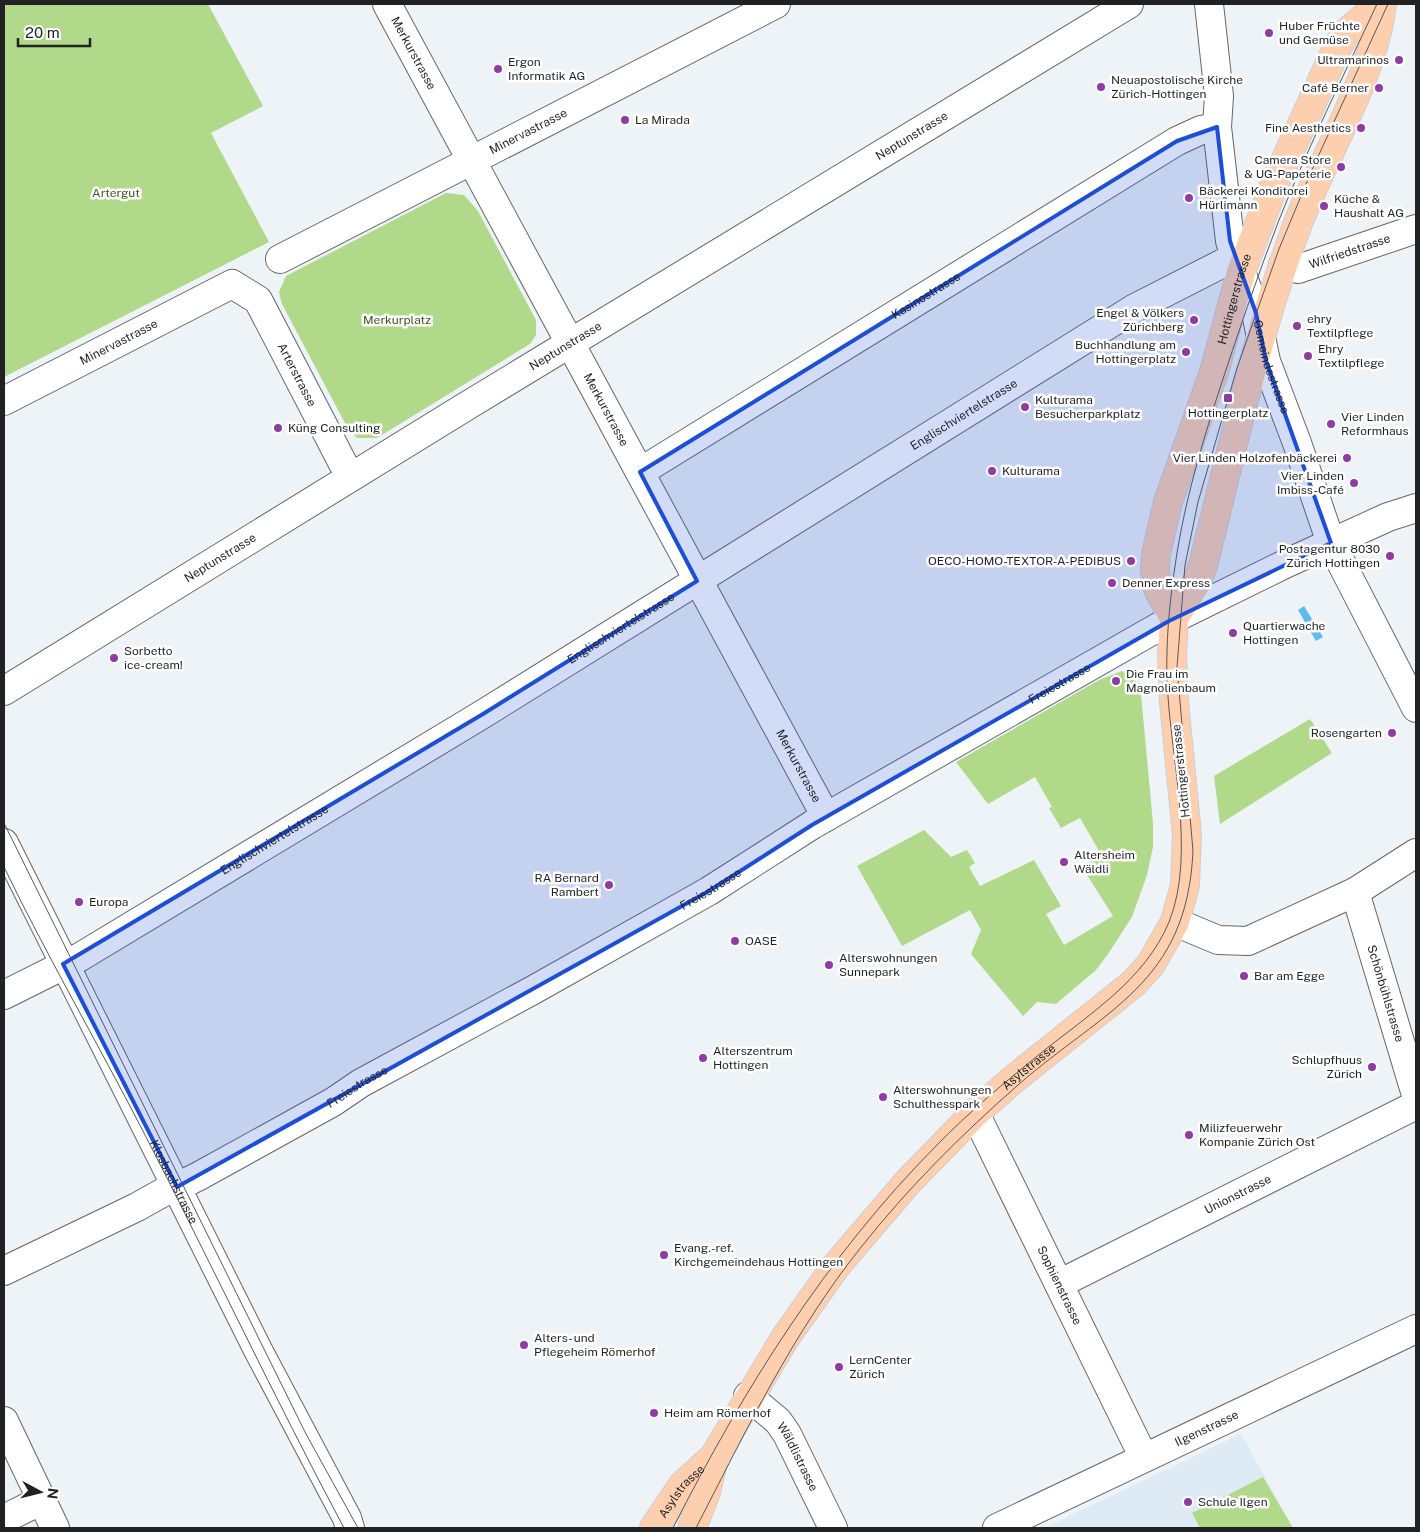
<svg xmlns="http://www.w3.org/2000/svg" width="1420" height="1532" font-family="'Public Sans',sans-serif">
	<rect width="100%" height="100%" fill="#eef3f7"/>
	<path fill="#deeaf4" d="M1241,1434L1293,1528H1044Z"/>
	<g fill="#b1d98a">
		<path d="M4,4H208L263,106L211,133L269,242L4,377Z"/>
		<path d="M446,193L464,195L478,211L536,320V335L530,344L377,438H357L346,425L282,304L279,292L286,276Z"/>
		<path d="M1122,671L1140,684L1153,823V847L1147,875L1132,917L1108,954L1096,970L1056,1004L1037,1002L1023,1016L971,954L981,930L970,910L902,946L857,866L924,830L951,857L967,850L975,863L969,867L980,886L1034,860L1061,906L1046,914L1064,945L1113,916L1082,867L1102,856L1080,818L1061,828L1049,808L1052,807L1035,777L988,804L956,762L1099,680Z"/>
		<path d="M1310,719L1332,753L1220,824L1214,776Z"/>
		<path d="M1263,1477L1293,1528H1200L1192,1513Z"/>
	</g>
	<path fill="#5bbcf0" d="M1304,606L1323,637L1316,641L1298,610Z"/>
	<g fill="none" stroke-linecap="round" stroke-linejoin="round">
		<defs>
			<g id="minor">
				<path id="s1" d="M387,4L826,817"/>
				<path id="s2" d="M1209,4L1219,96L1217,127L1230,241L1256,313L1266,361L1297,443L1331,543L1416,708"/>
				<path id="s3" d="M280,259L776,4"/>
				<path id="s4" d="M1283,265L1298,269L1416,229"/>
				<path id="s5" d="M4,401L232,284L258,300L350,477"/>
				<path id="s6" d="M640,472L1177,141L1201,130L1217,127"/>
				<path id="s7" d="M4,691L465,407L1129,4"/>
				<path id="s8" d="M4,843L258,1350L347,1518L350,1528"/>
				<path id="s9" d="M1355,892L1416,1095"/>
				<path d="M1175,922L1218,940L1248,941L1355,892L1416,853"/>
				<path id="s10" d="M4,995L80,957L483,714L1135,308L1235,257"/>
				<path id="s11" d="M975,1113L1144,1458"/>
				<path id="s12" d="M4,1271L137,1207L171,1188L177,1187L199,1176L333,1102L361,1083L535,989L709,891L812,825L1169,621L1287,563L1388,517L1416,508"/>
				<path id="s13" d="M1059,1284L1416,1105"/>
				<path id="s14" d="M748,1396L778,1421L787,1434L833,1528"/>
				<path d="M4,1421L55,1528"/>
				<path d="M4,1519L42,1500"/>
				<path id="s15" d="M997,1528L1416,1329"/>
			</g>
			<g id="major">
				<path d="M1174,618L1197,582L1203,565C1232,452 1256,335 1297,226C1324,154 1373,80 1382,4"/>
				<path id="s16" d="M654,1528L683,1485L714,1457"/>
				<path id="s17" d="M692,1528L706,1492L714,1457L785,1338L836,1266L907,1183L975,1113L1015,1078L1134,983L1151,964L1175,922L1185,885L1187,835L1174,702L1172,655L1174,618L1158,589L1155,572L1156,554L1168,502L1214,372L1241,272L1274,185L1337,48L1345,34L1380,4"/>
			</g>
		</defs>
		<use href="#minor" stroke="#63676b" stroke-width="30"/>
		<use href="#major" stroke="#cececf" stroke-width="30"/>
		<use href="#minor" stroke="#fff" stroke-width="28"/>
		<use href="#major" stroke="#fecfaf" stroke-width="28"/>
		<g stroke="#56595b" stroke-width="1">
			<path d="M4,823L306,1434L358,1528"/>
			<path d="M4,867C47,956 97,1042 143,1131C211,1263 274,1397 344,1528"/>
			<path d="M673,1528C743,1390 826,1257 936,1146C969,1112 1005,1082 1041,1053C1088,1015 1145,980 1169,922C1197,853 1169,752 1167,678C1166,643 1169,608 1174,573C1182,512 1199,453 1218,394C1237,336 1257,277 1279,220C1308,147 1344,75 1377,4"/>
			<path d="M696,1528C746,1431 793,1332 862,1246C909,1187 961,1135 1018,1085C1105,1009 1187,984 1193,851L1177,667L1185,565L1198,502L1237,368L1279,249L1311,172L1388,4"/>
		</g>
	</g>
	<path fill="#1d4ed8" fill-opacity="0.2" stroke="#1d4ed8" stroke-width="4" stroke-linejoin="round" d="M1217,127L1230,241L1256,313L1266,361L1331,543L1169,621L812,825L709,891L177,1187L63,964L483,714L697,581L640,472L1177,141Z"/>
	<g fill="#9139a5" stroke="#fff" stroke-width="2">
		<circle cx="1269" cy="33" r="5"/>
		<circle cx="1399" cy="60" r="5"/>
		<circle cx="498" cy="69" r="5"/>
		<circle cx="1101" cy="87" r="5"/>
		<circle cx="1379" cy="88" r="5"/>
		<circle cx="625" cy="120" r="5"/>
		<circle cx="1361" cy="128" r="5"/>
		<circle cx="1341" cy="167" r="5"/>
		<circle cx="1189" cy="198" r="5"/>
		<circle cx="1324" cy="206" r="5"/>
		<circle cx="1194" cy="320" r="5"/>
		<circle cx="1297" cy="326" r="5"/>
		<circle cx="1186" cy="352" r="5"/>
		<circle cx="1308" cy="356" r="5"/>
		<rect x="1223" y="393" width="10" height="10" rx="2.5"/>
		<circle cx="1025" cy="407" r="5"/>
		<circle cx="1331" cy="424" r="5"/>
		<circle cx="278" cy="428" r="5"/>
		<circle cx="1347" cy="458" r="5"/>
		<circle cx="992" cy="471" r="5"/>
		<circle cx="1354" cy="483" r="5"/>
		<circle cx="1390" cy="556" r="5"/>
		<circle cx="1131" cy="561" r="5"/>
		<circle cx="1112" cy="583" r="5"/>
		<circle cx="1233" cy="633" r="5"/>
		<circle cx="114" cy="658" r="5"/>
		<circle cx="1116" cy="681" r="5"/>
		<circle cx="1392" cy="733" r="5"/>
		<circle cx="1064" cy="862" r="5"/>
		<circle cx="609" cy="885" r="5"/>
		<circle cx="79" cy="902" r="5"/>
		<circle cx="735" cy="941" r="5"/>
		<circle cx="829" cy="965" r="5"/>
		<circle cx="1244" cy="976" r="5"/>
		<circle cx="703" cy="1058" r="5"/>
		<circle cx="1372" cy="1067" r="5"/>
		<circle cx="883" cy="1097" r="5"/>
		<circle cx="1189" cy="1135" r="5"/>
		<circle cx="664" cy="1255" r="5"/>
		<circle cx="524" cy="1345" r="5"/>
		<circle cx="839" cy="1367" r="5"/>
		<circle cx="654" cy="1413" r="5"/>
		<circle cx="1188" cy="1502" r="5"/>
	</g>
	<g text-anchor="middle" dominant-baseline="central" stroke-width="5" stroke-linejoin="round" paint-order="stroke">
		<g font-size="12" fill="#1f2123" stroke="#fff" text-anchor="start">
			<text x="1279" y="26">Huber Früchte<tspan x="1279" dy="14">und Gemüse</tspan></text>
			<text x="1389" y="60" text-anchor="end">Ultramarinos</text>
			<text x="508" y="62">Ergon<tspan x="508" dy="14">Informatik AG</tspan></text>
			<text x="1111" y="80">Neuapostolische Kirche<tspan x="1111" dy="14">Zürich-Hottingen</tspan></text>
			<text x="1369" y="88" text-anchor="end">Café Berner</text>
			<text x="635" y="120">La Mirada</text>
			<text x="1351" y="128" text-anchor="end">Fine Aesthetics</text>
			<text x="1331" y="160" text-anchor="end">Camera Store<tspan x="1331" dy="14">&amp; UG-Papeterie</tspan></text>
			<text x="1199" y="191">Bäckerei Konditorei<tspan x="1199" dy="14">Hürlimann</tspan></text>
			<text x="1334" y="199">Küche &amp;<tspan x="1334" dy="14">Haushalt AG</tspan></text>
			<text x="1184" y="313" text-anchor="end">Engel &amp; Völkers<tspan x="1184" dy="14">Zürichberg</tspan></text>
			<text x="1307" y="319">ehry<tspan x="1307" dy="14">Textilpflege</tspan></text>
			<text x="1176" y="345" text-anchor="end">Buchhandlung am<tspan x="1176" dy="14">Hottingerplatz</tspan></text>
			<text x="1318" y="349">Ehry<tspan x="1318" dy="14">Textilpflege</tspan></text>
			<text x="1035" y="400">Kulturama<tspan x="1035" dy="14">Besucherparkplatz</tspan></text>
			<text x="1228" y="413" text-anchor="middle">Hottingerplatz</text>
			<text x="1341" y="417">Vier Linden<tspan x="1341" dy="14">Reformhaus</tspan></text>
			<text x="288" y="428">Küng Consulting</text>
			<text x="1337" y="458" text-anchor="end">Vier Linden Holzofenbäckerei</text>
			<text x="1002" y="471">Kulturama</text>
			<text x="1344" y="476" text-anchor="end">Vier Linden<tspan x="1344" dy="14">Imbiss-Café</tspan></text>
			<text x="1380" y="549" text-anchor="end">Postagentur 8030<tspan x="1380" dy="14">Zürich Hottingen</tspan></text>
			<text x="1121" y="561" text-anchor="end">OECO-HOMO-TEXTOR-A-PEDIBUS</text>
			<text x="1122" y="583">Denner Express</text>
			<text x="1243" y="626">Quartierwache<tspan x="1243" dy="14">Hottingen</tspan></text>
			<text x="124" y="651">Sorbetto<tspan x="124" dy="14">ice-cream!</tspan></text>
			<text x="1126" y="674">Die Frau im<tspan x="1126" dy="14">Magnolienbaum</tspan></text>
			<text x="1382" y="733" text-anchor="end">Rosengarten</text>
			<text x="1074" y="855">Altersheim<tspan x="1074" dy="14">Wäldli</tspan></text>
			<text x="599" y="878" text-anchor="end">RA Bernard<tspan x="599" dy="14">Rambert</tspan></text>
			<text x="89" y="902">Europa</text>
			<text x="745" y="941">OASE</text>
			<text x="839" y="958">Alterswohnungen<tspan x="839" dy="14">Sunnepark</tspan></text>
			<text x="1254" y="976">Bar am Egge</text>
			<text x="713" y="1051">Alterszentrum<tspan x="713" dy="14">Hottingen</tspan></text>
			<text x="1362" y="1060" text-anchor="end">Schlupfhuus<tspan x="1362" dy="14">Zürich</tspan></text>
			<text x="893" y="1090">Alterswohnungen<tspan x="893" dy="14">Schulthesspark</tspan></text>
			<text x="1199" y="1128">Milizfeuerwehr<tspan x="1199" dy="14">Kompanie Zürich Ost</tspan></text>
			<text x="674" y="1248">Evang.-ref.<tspan x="674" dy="14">Kirchgemeindehaus Hottingen</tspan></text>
			<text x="534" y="1338">Alters- und<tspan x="534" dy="14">Pflegeheim Römerhof</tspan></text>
			<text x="849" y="1360">LernCenter<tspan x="849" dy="14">Zürich</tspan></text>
			<text x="664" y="1413">Heim am Römerhof</text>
			<text x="1198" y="1502">Schule Ilgen</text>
		</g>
		<g font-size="12" fill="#1f2123" stroke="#fff">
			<text stroke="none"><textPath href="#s1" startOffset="56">Merkurstrasse</textPath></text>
			<text stroke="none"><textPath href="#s3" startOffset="279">Minervastrasse</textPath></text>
			<text stroke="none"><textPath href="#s7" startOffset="1064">Neptunstrasse</textPath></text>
			<text stroke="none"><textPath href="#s4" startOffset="70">Wilfriedstrasse</textPath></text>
			<text stroke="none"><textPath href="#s6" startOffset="336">Kasinostrasse</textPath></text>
			<text stroke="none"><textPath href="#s17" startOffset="1429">Hottingerstrasse</textPath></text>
			<text stroke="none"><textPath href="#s5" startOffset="129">Minervastrasse</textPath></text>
			<text stroke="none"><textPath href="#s7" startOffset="659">Neptunstrasse</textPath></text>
			<text stroke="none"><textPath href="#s2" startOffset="371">Gemeindestrasse</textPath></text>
			<text stroke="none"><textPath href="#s5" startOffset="371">Arterstrasse</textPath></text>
			<text stroke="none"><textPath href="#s1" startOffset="461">Merkurstrasse</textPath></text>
			<text stroke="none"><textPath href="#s10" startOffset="1122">Englischviertelstrasse</textPath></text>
			<text stroke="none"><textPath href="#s7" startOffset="254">Neptunstrasse</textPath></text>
			<text stroke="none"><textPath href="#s10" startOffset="718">Englischviertelstrasse</textPath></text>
			<text stroke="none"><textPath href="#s12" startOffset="1209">Freiestrasse</textPath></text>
			<text stroke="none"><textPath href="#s1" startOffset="866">Merkurstrasse</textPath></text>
			<text transform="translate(1181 771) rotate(-96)">Hottingerstrasse</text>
			<text stroke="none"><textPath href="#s10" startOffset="312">Englischviertelstrasse</textPath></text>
			<text stroke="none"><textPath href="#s12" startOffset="804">Freiestrasse</textPath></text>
			<text stroke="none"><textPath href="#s9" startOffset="106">Schönbühlstrasse</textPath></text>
			<text stroke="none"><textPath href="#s17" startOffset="579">Asylstrasse</textPath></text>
			<text stroke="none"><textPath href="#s12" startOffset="399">Freiestrasse</textPath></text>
			<text stroke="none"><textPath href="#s8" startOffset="379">Klosbachstrasse</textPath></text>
			<text stroke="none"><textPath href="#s13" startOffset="200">Unionstrasse</textPath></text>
			<text stroke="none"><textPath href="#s11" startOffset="192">Sophienstrasse</textPath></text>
			<text stroke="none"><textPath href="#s15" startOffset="232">Ilgenstrasse</textPath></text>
			<text stroke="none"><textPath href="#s14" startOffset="80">Wäldlistrasse</textPath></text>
			<text stroke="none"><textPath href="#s16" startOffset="46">Asylstrasse</textPath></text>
		</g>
		<g font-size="12" fill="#3e581f" stroke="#fff">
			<text x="116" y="193">Artergut</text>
			<text x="397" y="320">Merkurplatz</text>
		</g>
	</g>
	<rect width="1420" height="1532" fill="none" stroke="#1f2123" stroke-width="10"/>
	<g transform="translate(40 1492) rotate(97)" stroke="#ffffff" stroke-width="4" paint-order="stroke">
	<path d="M0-4L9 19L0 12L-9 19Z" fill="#1f2123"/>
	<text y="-8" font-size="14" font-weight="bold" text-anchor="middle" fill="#1f2123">N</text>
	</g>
	<path d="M18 38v8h72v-8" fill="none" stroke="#1f2123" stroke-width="2.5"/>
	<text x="25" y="38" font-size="15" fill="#1f2123" stroke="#ffffff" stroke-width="4" paint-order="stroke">20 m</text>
</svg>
